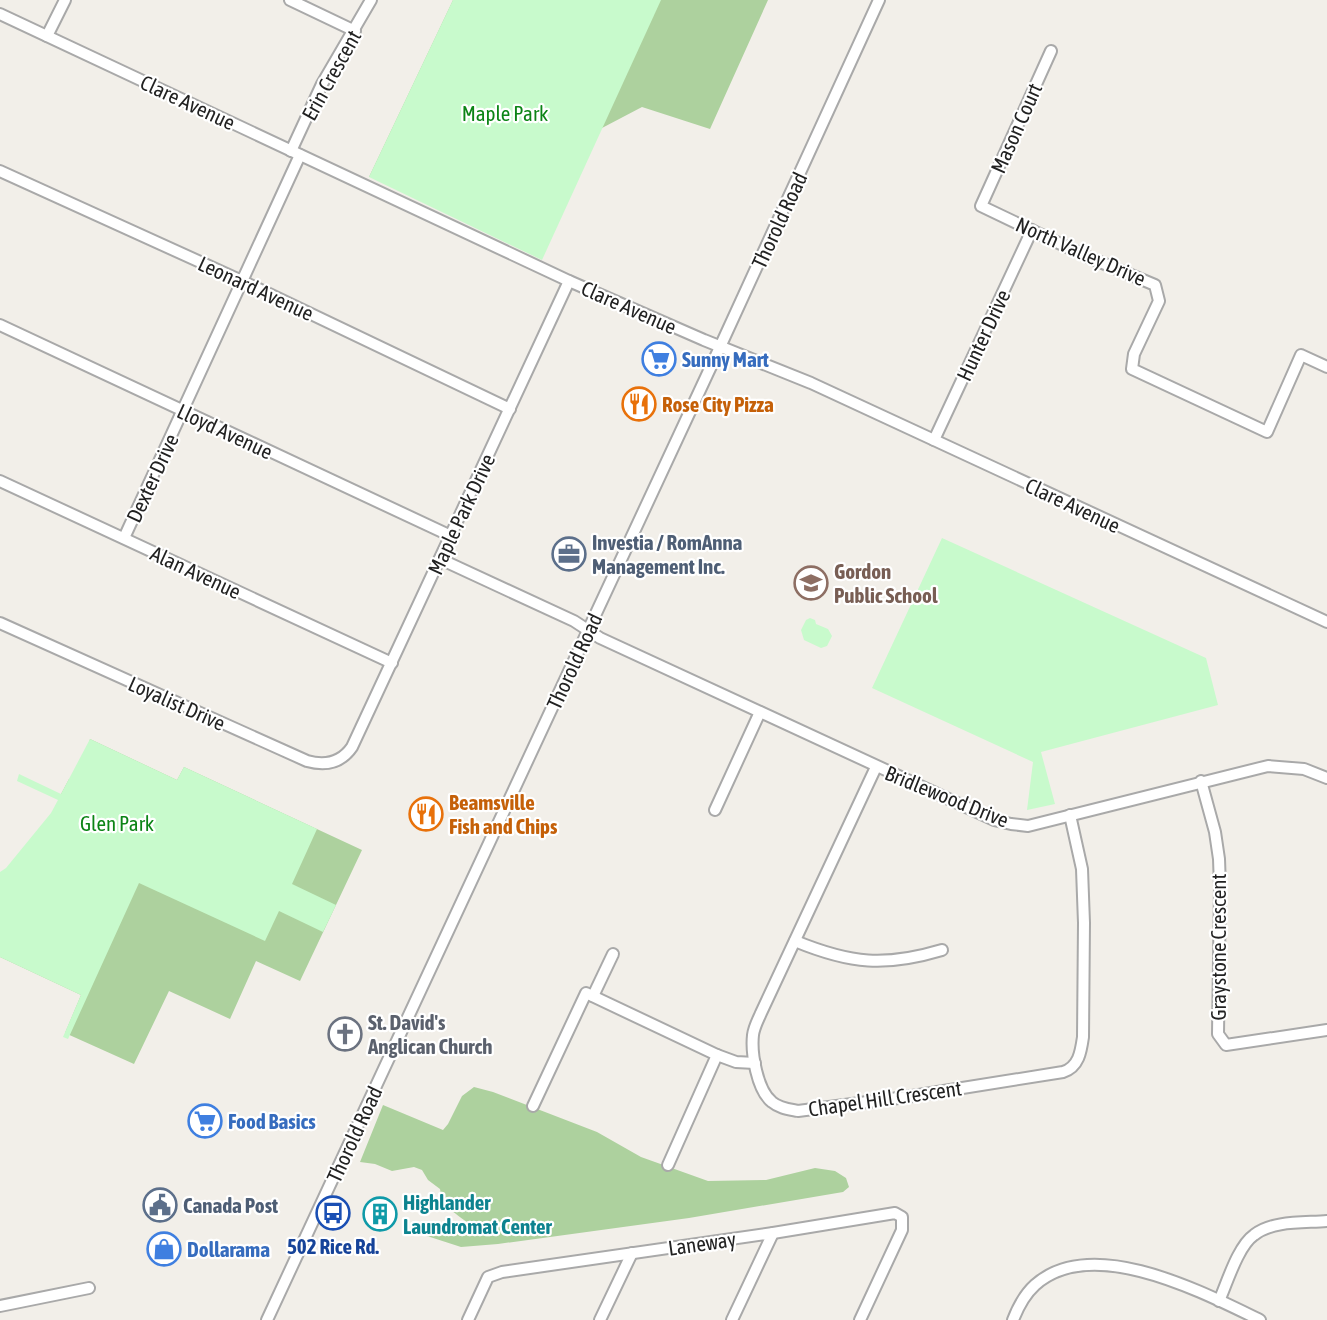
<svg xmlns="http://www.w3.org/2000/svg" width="1327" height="1320" font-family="'Asap Condensed',sans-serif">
	<rect width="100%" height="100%" fill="#f2efe9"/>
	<g fill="#add19e">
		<path d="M453,0H768L710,129L642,107L602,128L369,177Z"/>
		<path d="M90,739L177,780L184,767L362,850L300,981L256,961L230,1019L169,991L134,1064L65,1033L81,995L0,957V886L49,838L61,794L69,779H79Z"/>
		<path d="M474,1087L493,1092L597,1132L641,1157L708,1181L766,1180L815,1168L835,1171L846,1178L849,1187L843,1192L689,1218L498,1244L461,1247L427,1236L428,1228L437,1222L466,1226L467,1222C453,1212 443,1206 440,1189L428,1180L422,1170L414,1167L392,1171L375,1164L360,1162L383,1105L443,1130L448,1124L462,1096Z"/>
	</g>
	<g fill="#c8facc">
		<path d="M453,0H661L542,260L369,177Z"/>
		<path d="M942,538L1206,658L1218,705L1041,752L1055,804L1027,810L1033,762L872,688Z"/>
		<path d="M810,618L815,620L816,624L828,629L832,636L827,646L821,648L804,640L801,630L806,620Z"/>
		<path d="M90,739L177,780L184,767L317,829L292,884L336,905L323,932L279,911L265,941L139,883L68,1039L63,1037L81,995L0,957V872L6,868L51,813L58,800L17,781L19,774L61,794Z"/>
	</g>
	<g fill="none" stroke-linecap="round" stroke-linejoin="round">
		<defs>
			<g id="minor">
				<path d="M290,0L355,31"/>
				<path d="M0,14L569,281L704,340L811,383L1327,622"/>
				<path d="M47,36L65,0"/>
				<path d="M1051,51L981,206L1088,257L1155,285L1159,301L1134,354L1132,369L1267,432L1301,355L1327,367"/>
				<path d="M291,151L322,84L371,0"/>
				<path d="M0,171L242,281L510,409"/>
				<path d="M0,325L451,536"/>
				<path d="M934,440L1032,230"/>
				<path d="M0,481L392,663"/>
				<path d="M124,538L300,155"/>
				<path d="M440,559L574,621L600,638L994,820L1011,824L1028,826L1268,766L1304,769L1327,778"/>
				<path d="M0,623L307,761C325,766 341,763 352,747L569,281"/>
				<path d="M876,767L761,1013C758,1020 754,1027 753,1035C751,1053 757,1090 772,1102C779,1108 788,1109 798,1111L906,1097L1063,1072C1079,1067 1081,1051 1083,1037L1084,923L1082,869L1070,815"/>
				<path d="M1201,781L1215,832L1219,859L1220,887L1218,1034L1226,1045L1327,1030"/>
				<path d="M715,810L760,712"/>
				<path d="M795,941C851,964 885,967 942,950"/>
				<path d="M593,996L613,954"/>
				<path d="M533,1106L586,993L717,1055L736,1062L755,1063"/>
				<path d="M668,1165L717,1055"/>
				<path d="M1219,1301C1227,1283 1238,1246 1254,1235C1273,1220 1305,1223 1327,1221"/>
				<path d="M0,1306L89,1288"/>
				<path d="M267,1320L720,347L879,0"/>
				<path d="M468,1320L488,1277L502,1272L773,1233L895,1213L902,1217V1230L860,1320"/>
				<path d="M600,1320L632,1253"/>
				<path d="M732,1320L773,1233"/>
				<path d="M1013,1320C1018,1307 1024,1295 1035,1285C1092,1234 1202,1292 1260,1320"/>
			</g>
		</defs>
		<use href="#minor" stroke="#a9a9a9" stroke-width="14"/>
		<use href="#minor" stroke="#fff" stroke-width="10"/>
	</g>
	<defs>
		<symbol id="supermarket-ring" viewBox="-11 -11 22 22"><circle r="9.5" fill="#fff" stroke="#3f7fe0" stroke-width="1.5"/><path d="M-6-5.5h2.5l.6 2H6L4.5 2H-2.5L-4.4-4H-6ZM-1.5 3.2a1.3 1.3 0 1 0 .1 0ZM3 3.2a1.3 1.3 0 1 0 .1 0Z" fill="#3f7fe0"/></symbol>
		<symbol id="restaurant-ring" viewBox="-11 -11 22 22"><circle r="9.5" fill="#fff" stroke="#e8710a" stroke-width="1.5"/><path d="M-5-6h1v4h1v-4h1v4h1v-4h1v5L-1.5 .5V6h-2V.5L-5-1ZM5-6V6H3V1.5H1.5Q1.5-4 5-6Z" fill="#e8710a"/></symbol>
		<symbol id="office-ring" viewBox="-11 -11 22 22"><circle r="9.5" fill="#fff" stroke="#5c6f8a" stroke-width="1.5"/><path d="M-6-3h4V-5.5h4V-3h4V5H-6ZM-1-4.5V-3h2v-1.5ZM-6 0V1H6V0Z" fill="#5c6f8a"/></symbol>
		<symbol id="school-ring" viewBox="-11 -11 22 22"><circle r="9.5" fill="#fff" stroke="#8d6e63" stroke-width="1.5"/><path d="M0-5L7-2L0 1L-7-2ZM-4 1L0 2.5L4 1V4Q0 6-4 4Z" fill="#8d6e63"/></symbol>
		<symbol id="church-ring" viewBox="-11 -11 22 22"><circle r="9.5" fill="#fff" stroke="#6b7280" stroke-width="1.5"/><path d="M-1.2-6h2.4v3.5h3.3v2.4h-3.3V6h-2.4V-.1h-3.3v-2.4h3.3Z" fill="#6b7280"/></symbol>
		<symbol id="civic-ring" viewBox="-11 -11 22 22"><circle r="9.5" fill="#fff" stroke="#5c6f8a" stroke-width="1.5"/><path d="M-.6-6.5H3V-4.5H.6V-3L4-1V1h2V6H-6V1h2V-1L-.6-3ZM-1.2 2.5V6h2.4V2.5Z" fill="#5c6f8a"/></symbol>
		<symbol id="bus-ring" viewBox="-11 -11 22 22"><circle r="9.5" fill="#fff" stroke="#1a4fb4" stroke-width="1.5"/><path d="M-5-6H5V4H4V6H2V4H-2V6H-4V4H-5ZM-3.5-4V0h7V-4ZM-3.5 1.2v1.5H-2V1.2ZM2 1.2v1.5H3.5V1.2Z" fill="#1a4fb4"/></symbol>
		<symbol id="building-ring" viewBox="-11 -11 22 22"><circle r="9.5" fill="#fff" stroke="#0f9aa8" stroke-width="1.5"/><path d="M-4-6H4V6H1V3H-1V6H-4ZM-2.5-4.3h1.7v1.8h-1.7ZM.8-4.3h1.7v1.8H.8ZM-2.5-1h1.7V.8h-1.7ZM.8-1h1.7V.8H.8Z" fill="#0f9aa8"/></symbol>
		<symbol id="shop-ring" viewBox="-11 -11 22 22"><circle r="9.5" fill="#fff" stroke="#3f7fe0" stroke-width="1.5"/><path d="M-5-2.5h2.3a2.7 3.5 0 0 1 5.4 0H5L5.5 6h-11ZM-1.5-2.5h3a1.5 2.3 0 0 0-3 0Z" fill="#3f7fe0"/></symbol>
	</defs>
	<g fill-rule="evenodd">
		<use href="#supermarket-ring" x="640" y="340" width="38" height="38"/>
		<use href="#restaurant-ring" x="620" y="385" width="38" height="38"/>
		<use href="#office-ring" x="550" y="535" width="38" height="38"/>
		<use href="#school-ring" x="792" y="564" width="38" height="38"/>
		<use href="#restaurant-ring" x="407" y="795" width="38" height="38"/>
		<use href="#church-ring" x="326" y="1015" width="38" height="38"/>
		<use href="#supermarket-ring" x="186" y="1102" width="38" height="38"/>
		<use href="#civic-ring" x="141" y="1186" width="38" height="38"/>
		<use href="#bus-ring" x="314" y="1194" width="38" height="38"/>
		<use href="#building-ring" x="361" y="1195" width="38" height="38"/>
		<use href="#shop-ring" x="145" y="1230" width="38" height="38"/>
	</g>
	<g text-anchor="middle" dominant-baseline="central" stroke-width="4.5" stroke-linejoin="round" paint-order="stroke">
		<g font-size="21" fill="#222" stroke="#fff">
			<text transform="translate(331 75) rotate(-61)">Erin Crescent</text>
			<text transform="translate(188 102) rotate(25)">Clare Avenue</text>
			<text transform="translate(1016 128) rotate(-66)">Mason Court</text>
			<text transform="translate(779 220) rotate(-65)">Thorold Road</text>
			<text transform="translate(1081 251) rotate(24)">North Valley Drive</text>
			<text transform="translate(256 288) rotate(25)">Leonard Avenue</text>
			<text transform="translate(629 307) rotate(24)">Clare Avenue</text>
			<text transform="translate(983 335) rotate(-65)">Hunter Drive</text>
			<text transform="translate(225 431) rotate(25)">Lloyd Avenue</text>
			<text transform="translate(152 478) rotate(-65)">Dexter Drive</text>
			<text transform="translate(1073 505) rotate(25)">Clare Avenue</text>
			<text transform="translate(461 514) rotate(-65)">Maple Park Drive</text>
			<text transform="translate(196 572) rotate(25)">Alan Avenue</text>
			<text transform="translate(574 661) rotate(-65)">Thorold Road</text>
			<text transform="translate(177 703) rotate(24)">Loyalist Drive</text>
			<text transform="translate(947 796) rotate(22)">Bridlewood Drive</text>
			<text transform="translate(1218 947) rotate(-90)">Graystone Crescent</text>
			<text transform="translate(885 1098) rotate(-8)">Chapel Hill Crescent</text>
			<text transform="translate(354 1134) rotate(-65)">Thorold Road</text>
			<text transform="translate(702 1243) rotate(-8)">Laneway</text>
		</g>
		<g font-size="21" fill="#0c8416" stroke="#fff">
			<text x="505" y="113">Maple Park</text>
			<text x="117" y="823">Glen Park</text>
		</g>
		<g font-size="21" font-weight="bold" fill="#366cbe" stroke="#fff" text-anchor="start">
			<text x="682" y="359">Sunny Mart</text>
			<text x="228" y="1121">Food Basics</text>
			<text x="187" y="1249">Dollarama</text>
		</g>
		<g font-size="21" font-weight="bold" fill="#c56008" stroke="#fff" text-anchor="start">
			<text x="662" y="404">Rose City Pizza</text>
			<text x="449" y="802">Beamsville<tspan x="449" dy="24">Fish and Chips</tspan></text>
		</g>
		<g font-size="21" font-weight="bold" fill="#4e5e75" stroke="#fff" text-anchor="start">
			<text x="592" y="542">Investia / RomAnna<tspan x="592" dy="24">Management Inc.</tspan></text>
			<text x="183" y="1205">Canada Post</text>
		</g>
		<g font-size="21" font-weight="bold" fill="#785e54" stroke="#fff" text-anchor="start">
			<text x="834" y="571">Gordon<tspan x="834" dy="24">Public School</tspan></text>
		</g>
		<g font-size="21" font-weight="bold" fill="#5b616d" stroke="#fff" text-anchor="start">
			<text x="368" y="1022">St. David's<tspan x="368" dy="24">Anglican Church</tspan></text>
		</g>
		<g font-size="21" font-weight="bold" fill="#0d838f" stroke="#fff" text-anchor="start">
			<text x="403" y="1202">Highlander<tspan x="403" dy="24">Laundromat Center</tspan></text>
		</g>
		<g font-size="21" font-weight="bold" fill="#164399" stroke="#fff">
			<text x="333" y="1246">502 Rice Rd.</text>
		</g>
	</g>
</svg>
